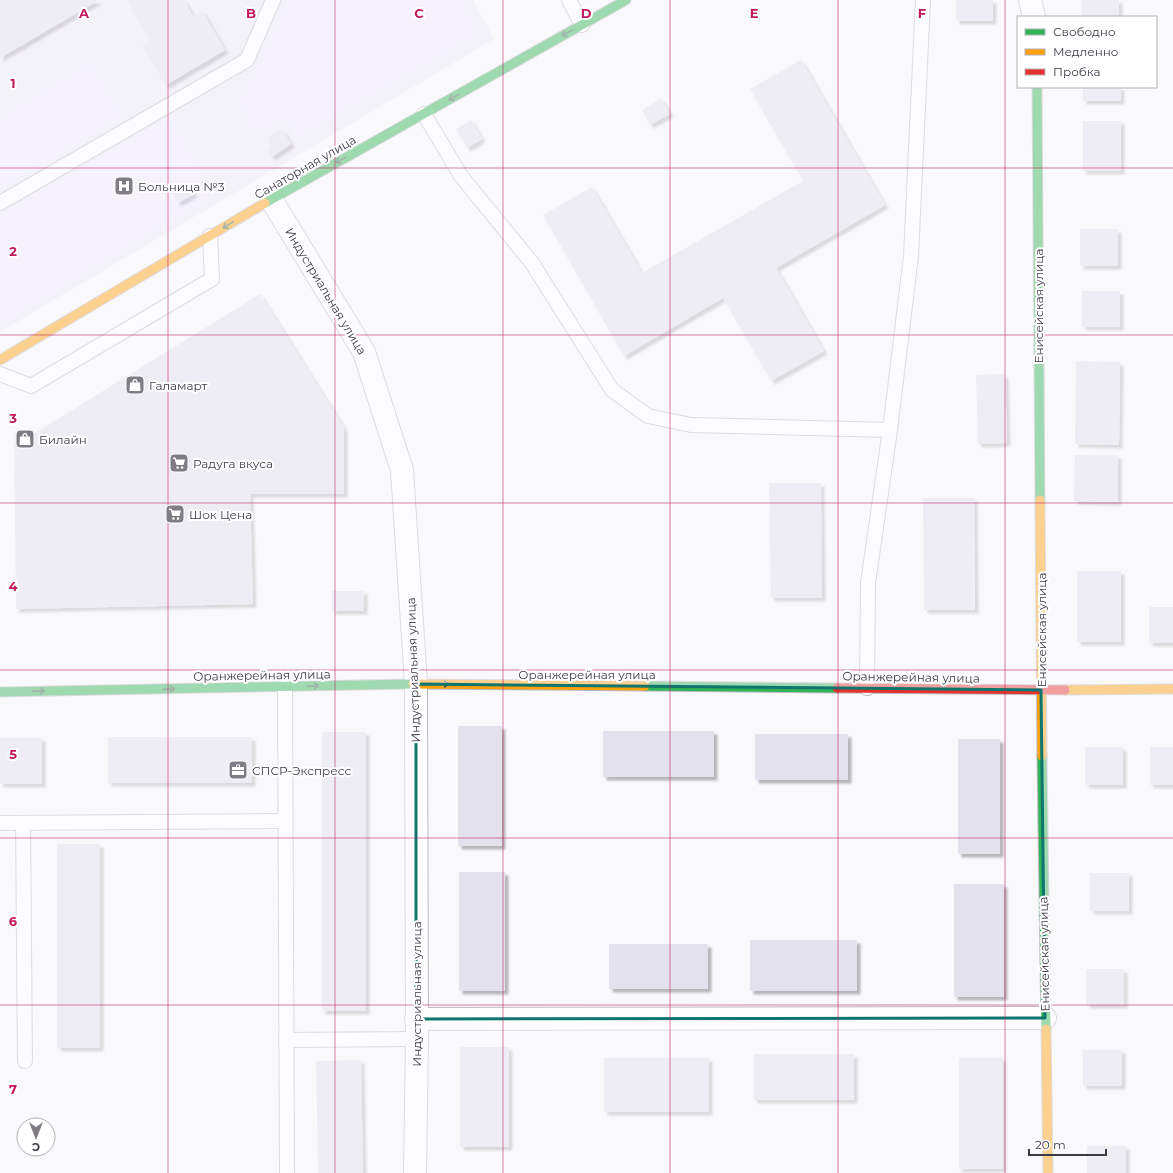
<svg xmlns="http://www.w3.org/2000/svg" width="1173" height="1173" font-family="Montserrat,sans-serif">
	<defs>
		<filter id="shadow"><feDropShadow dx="3.5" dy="3.5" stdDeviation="1" flood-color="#0004"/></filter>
	</defs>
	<rect width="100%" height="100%" fill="#f9f8fb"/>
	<path fill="#eceaf3" d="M0,0H473L494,39L0,332Z"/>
	<g fill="#efebfd">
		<path d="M288,0H460L479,34L298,138L286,117L255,137L239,101Z"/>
		<path d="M90,62L123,117L0,189V117Z"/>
		<path d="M169,117L216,193L0,327V215Z"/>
	</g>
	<g fill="#e3e1eb" filter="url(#shadow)">
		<path d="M0,0H99L0,58Z"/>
		<path d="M127,0H184L193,16L202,11L225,50L166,85L142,44L150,40Z"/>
		<rect x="956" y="0" width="37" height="21"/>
		<path d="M1082,0H1119V17H1081Z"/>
		<path d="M801,60L885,205L776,268L824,351L771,381L723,298L624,356L543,215L592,187L642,273L803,181L750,89Z"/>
		<rect x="1083" y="87" width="38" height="14"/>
		<path d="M661,98L670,114L650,125L642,110Z"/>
		<path d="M471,120L482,139L467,148L456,129Z"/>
		<rect x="1083" y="121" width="38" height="50"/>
		<path d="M282,129L291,144L272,157L267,151L272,146L267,139Z"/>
		<path d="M189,185L194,194L178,203L173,194Z"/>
		<rect x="1080" y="229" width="38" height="37"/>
		<rect x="1082" y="291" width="38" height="36"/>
		<path d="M260,294L344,428V494H250L253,604L16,609L14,433H35Z"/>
		<path d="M1076,361L1120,362L1119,445L1075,444Z"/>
		<path d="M1005,374L1007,443L978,444L976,375Z"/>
		<path d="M1075,455H1118V502L1074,501Z"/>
		<path d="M769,483H821L822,598H771Z"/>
		<path d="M923,498H974L975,610H924Z"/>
		<rect x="1077" y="571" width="44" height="71"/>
		<rect x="332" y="591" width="32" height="20"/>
		<rect x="1149" y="607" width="24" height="36"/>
		<rect x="458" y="726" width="44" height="120"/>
		<rect x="603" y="731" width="111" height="46"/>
		<rect x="322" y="732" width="44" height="279"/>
		<rect x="755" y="734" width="93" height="46"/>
		<rect x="108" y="737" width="144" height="46"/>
		<rect x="0" y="738" width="42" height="46"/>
		<rect x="958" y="739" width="42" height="115"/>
		<rect x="1085" y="747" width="38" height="38"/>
		<rect x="1150" y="747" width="23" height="38"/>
		<rect x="57" y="844" width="43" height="204"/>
		<rect x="459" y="872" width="46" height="119"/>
		<rect x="1090" y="873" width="39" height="38"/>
		<rect x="954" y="884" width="50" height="113"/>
		<rect x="750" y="940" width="107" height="51"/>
		<rect x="609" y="944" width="99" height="45"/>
		<rect x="1086" y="969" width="38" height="36"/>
		<rect x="460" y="1047" width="49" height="100"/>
		<rect x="1083" y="1050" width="39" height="36"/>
		<rect x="754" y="1054" width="100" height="46"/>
		<rect x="604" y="1058" width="105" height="54"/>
		<rect x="959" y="1058" width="44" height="111"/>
		<path d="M361,1060L363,1173H318L316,1061Z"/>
		<rect x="1087" y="1146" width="39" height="27"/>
	</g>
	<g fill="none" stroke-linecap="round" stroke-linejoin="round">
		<defs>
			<g id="lane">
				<path d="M569,0L582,25"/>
				<path d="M424,114L461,176L532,263L612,390L648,416L691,425L890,430L911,256L923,0"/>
				<path d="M0,203L247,60L273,0"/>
				<path d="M0,374L31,386L212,279L210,236"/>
				<path d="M285,687L287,1173"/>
				<path d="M867,688L868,583L890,430"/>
				<path d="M0,823L285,821"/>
				<path d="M23,823L25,1061"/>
				<path d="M286,1040L417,1039"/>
			</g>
			<g id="street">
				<path d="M1030,0L1034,17"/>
				<path d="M271,199L364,352L402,470L416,684L417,1039L415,1173"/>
				<path d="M416,1019L1045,1018"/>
			</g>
			<g id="fast">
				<path d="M1037,87L1040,500"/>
				<path d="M265,203L626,0"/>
				<path d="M645,686L837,688"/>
				<path d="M0,692L413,684"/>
				<path d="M1042,756L1046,1029"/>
			</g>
			<g id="slow">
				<path d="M0,360L265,203"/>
				<path d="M1040,500L1042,756"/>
				<path d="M413,684L645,686"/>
				<path d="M1065,690L1173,689"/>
				<path d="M1046,1029L1048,1173"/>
			</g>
			<path id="jam" d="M837,688L1065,690"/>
		</defs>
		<use href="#lane" stroke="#bcbac1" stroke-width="16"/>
		<use href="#street" stroke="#bcbac1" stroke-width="24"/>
		<use href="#fast" stroke="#bcbac1" stroke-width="11"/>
		<use href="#slow" stroke="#bcbac1" stroke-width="11"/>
		<use href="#jam" stroke="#bcbac1" stroke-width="11"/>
		<use href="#lane" stroke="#fefefe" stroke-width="14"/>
		<use href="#street" stroke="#fefefe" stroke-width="22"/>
		<use href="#fast" stroke="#30b455" stroke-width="9"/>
		<use href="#slow" stroke="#ff9f0a" stroke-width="9"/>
		<use href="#jam" stroke="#e5322d" stroke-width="9"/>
	</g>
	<defs><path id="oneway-shaft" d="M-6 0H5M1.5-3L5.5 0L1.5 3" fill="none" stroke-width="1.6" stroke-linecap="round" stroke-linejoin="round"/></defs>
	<g stroke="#395f4a">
		<use href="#oneway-shaft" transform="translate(567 33) rotate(151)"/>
		<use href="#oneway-shaft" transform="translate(454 97) rotate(151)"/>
		<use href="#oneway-shaft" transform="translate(341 160) rotate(151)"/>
		<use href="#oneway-shaft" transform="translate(228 225) rotate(149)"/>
		<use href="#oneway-shaft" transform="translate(443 684)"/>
		<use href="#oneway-shaft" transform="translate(313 686) rotate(-1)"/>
		<use href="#oneway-shaft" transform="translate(169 689) rotate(-1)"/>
		<use href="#oneway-shaft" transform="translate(39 691) rotate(-1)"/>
	</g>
	<path d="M0 0H1173V1173H0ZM416,684L1041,690L1045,1018L416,1019Z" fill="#f9f8fb" fill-opacity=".55" fill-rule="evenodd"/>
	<path fill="none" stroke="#0f766e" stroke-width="3" stroke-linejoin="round" d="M416,684L1041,690L1045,1018L416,1019Z"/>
	<path fill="none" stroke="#c2185b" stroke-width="1" stroke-opacity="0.55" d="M168,0V1173M335,0V1173M503,0V1173M670,0V1173M838,0V1173M1005,0V1173M0,168H1173M0,335H1173M0,503H1173M0,670H1173M0,838H1173M0,1005H1173"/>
	<defs>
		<symbol id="hospital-square" viewBox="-11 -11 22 22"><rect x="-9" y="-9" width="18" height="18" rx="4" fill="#7f7c85" stroke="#fff"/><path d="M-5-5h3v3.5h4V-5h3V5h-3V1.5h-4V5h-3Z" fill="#fff"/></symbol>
		<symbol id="shop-square" viewBox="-11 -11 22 22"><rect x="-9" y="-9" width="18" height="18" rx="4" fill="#7f7c85" stroke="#fff"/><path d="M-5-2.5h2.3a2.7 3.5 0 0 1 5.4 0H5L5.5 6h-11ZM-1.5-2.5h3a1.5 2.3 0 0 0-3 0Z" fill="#fff"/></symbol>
		<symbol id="supermarket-square" viewBox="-11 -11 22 22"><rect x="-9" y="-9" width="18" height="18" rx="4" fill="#7f7c85" stroke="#fff"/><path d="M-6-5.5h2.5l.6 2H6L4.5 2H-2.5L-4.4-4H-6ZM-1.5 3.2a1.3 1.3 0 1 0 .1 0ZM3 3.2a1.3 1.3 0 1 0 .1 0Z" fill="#fff"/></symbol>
		<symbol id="office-square" viewBox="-11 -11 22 22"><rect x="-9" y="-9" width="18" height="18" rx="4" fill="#7f7c85" stroke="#fff"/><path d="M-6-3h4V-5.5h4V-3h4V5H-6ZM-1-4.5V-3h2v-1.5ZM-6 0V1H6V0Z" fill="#fff"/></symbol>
	</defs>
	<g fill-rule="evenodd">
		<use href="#hospital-square" x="113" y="175" width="22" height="22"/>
		<use href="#shop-square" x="124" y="374" width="22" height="22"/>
		<use href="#shop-square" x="14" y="428" width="22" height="22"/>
		<use href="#supermarket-square" x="168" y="452" width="22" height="22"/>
		<use href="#supermarket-square" x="164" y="503" width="22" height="22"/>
		<use href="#office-square" x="227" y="759" width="22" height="22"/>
	</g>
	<g text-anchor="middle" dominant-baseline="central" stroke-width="4" stroke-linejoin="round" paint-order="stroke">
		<g font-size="12" fill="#3d3a46" stroke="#fff">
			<text transform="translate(305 167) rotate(-30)">Санаторная улица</text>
			<text transform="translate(326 291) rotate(59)">Индустриальная улица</text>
			<text transform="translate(1038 306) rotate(-90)">Енисейская улица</text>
			<text transform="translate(1041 630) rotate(-90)">Енисейская улица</text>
			<text transform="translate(413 670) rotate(-92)">Индустриальная улица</text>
			<text x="587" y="674">Оранжерейная улица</text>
			<text transform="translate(262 675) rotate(-1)">Оранжерейная улица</text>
			<text transform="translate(911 677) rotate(1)">Оранжерейная улица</text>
			<text transform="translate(1044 954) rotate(-91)">Енисейская улица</text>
			<text transform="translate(416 994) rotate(-90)">Индустриальная улица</text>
		</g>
		<g font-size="12" fill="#3d3a46" stroke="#fff" text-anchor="start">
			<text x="138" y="186">Больница №3</text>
			<text x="149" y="385">Галамарт</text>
			<text x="39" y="439">Билайн</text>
			<text x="193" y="463">Радуга вкуса</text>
			<text x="189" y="514">Шок Цена</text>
			<text x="252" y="770">СПСР-Экспресс</text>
		</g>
	</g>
	<g font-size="13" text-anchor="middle" font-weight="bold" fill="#c2185b" stroke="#fff" stroke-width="4" stroke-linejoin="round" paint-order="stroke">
		<text x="84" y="18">A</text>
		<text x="251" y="18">B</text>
		<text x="419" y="18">C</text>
		<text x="586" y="18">D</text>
		<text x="754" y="18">E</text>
		<text x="922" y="18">F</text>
		<text x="13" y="88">1</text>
		<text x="13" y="256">2</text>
		<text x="13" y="423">3</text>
		<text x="13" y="591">4</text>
		<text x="13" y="759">5</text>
		<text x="13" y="926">6</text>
		<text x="13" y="1094">7</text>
	</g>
	<rect x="1017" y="16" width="140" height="72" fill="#ffffff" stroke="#b1b0b5"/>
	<rect x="1025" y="29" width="20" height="6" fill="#30b455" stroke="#b1b0b5"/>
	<text x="1053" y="36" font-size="12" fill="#3d3a46">Свободно</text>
	<rect x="1025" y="49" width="20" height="6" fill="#ff9f0a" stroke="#b1b0b5"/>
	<text x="1053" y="56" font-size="12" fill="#3d3a46">Медленно</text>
	<rect x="1025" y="69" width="20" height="6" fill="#e5322d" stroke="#b1b0b5"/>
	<text x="1053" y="76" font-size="12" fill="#3d3a46">Пробка</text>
	<g transform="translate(36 1137) rotate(180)"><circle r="19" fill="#ffffff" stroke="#b1b0b5"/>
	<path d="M0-3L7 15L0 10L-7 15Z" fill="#7f7c85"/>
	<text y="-6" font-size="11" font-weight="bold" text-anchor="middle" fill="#3d3a46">С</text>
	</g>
	<path d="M1029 1149v6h77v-6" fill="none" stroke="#3d3a46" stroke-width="2"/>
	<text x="1035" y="1149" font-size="12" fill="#3d3a46" stroke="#ffffff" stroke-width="3" paint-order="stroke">20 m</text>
</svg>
